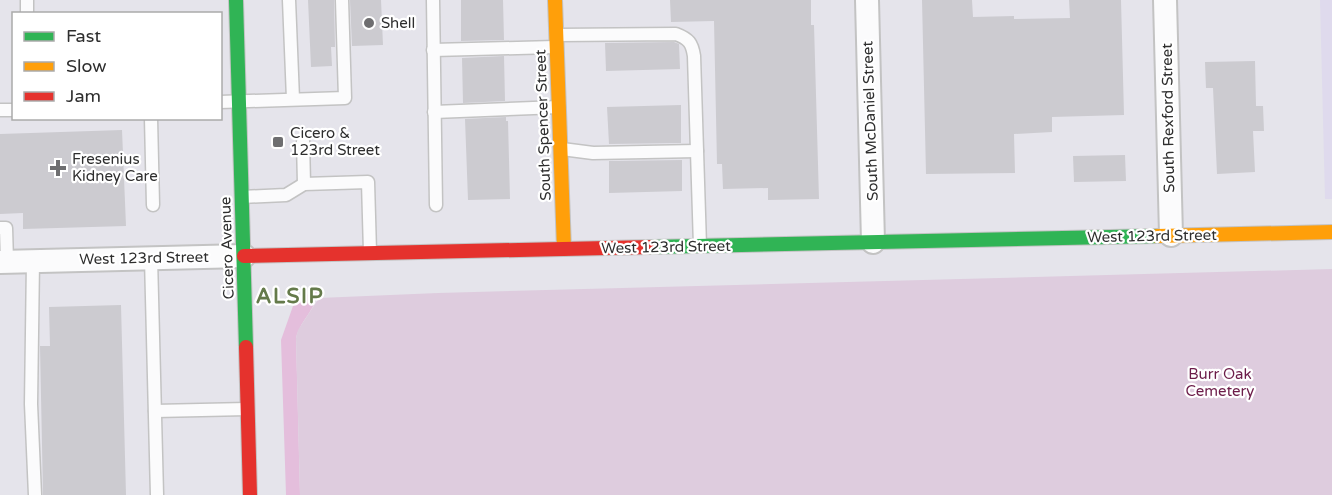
<svg xmlns="http://www.w3.org/2000/svg" width="1332" height="495" font-family="'Varela Round',sans-serif">
	<rect width="100%" height="100%" fill="#e5e4eb"/>
	<path fill="#dfdaed" d="M1320,0H1332V199H1325Z"/>
	<path fill="#e4bedc" d="M318,286C319,308 301,318 296,338L300,495H286L281,340L293,306Z"/>
	<path fill="#deccde" d="M1332,269V495H300L296,338L298,330L319,298L438,293Z"/>
	<g fill="#cccbd0">
		<path d="M308,0H334L335,47H331L332,66L311,67Z"/>
		<path d="M350,0H381L383,45L352,46Z"/>
		<path d="M461,0H503L504,40L461,41Z"/>
		<path d="M670,0H811V25H814L819,199L768,200V188L723,189L722,164H717L714,21L671,22Z"/>
		<path d="M922,0H972L973,17L1014,16V19L1070,18L1069,0H1121L1124,115L1052,117V132L1014,134L1015,173L926,174Z"/>
		<path d="M674,42L679,44L680,69L606,71L605,43Z"/>
		<path d="M504,56L505,101L463,103L462,58Z"/>
		<path d="M1255,61L1256,106H1263L1264,131H1253L1255,172L1217,174L1213,88H1206L1205,62Z"/>
		<path d="M681,105V143L609,144L607,107Z"/>
		<path d="M506,117V121H508L510,199L468,200L465,119Z"/>
		<path d="M122,130L126,226L23,229V213L0,214V134Z"/>
		<path d="M1125,155L1126,181L1074,182L1073,156Z"/>
		<path d="M682,160V191L609,193V161Z"/>
		<path d="M121,305L126,495H43L40,346H50L49,307Z"/>
	</g>
	<g fill="none" stroke-linecap="round" stroke-linejoin="round">
		<defs>
			<g id="lane">
				<path d="M27,0V14"/>
				<path d="M289,0L293,99"/>
				<path d="M433,0L436,205"/>
				<path d="M558,35L676,34C689,39 692,43 694,56L700,246"/>
				<path d="M433,50L555,47"/>
				<path d="M220,102L345,98L342,0"/>
				<path d="M0,110H14"/>
				<path d="M434,112L559,107"/>
				<path d="M151,118L153,205"/>
				<path d="M303,141L304,184"/>
				<path d="M562,149L593,153L697,151"/>
				<path d="M242,197L286,195L304,184L368,182L370,252"/>
				<path d="M0,228H6L7,261"/>
				<path d="M151,258L157,495"/>
				<path d="M33,261L31,404L35,495"/>
				<path d="M155,411L247,409"/>
			</g>
			<g id="street">
				<path d="M867,0L873,242"/>
				<path d="M1165,0L1171,235"/>
				<path d="M0,262L244,256"/>
			</g>
			<g id="fast">
				<path d="M236,0L246,347"/>
				<path d="M651,247L1157,236"/>
			</g>
			<g id="slow">
				<path d="M555,0L564,249"/>
				<path d="M1157,236L1332,232"/>
			</g>
			<g id="jam">
				<path d="M244,256L651,247"/>
				<path d="M246,347L250,495"/>
			</g>
		</defs>
		<use href="#lane" stroke="#c3c3c3" stroke-width="15"/>
		<use href="#street" stroke="#c3c3c3" stroke-width="26"/>
		<use href="#fast" stroke="#c3c3c3" stroke-width="16"/>
		<use href="#slow" stroke="#c3c3c3" stroke-width="16"/>
		<use href="#jam" stroke="#c3c3c3" stroke-width="16"/>
		<use href="#lane" stroke="#fbfbfc" stroke-width="12"/>
		<use href="#street" stroke="#fbfbfc" stroke-width="22"/>
		<use href="#fast" stroke="#30b455" stroke-width="14"/>
		<use href="#slow" stroke="#ff9f0a" stroke-width="14"/>
		<use href="#jam" stroke="#e5322d" stroke-width="14"/>
	</g>
	<g fill="#6e6e70" stroke="#fff" stroke-width="2">
		<circle cx="369" cy="23" r="6"/>
		<rect x="272" y="136" width="12" height="12" rx="3"/>
		<path d="M55 159h6v6h6v6h-6v6h-6v-6h-6v-6h6z"/>
	</g>
	<g text-anchor="middle" dominant-baseline="central" stroke-width="4.5" stroke-linejoin="round" paint-order="stroke">
		<g font-size="15" fill="#2e2e2e" stroke="#fff" text-anchor="start">
			<text x="381" y="23">Shell</text>
			<text x="290" y="133">Cicero &amp;<tspan x="290" dy="17">123rd Street</tspan></text>
			<text x="72" y="159">Fresenius<tspan x="72" dy="17">Kidney Care</tspan></text>
		</g>
		<g font-size="15" fill="#2e2e2e" stroke="#fff">
			<text transform="translate(1168 118) rotate(-91)">South Rexford Street</text>
			<text transform="translate(870 121) rotate(-92)">South McDaniel Street</text>
			<text transform="translate(543 125) rotate(-92)">South Spencer Street</text>
			<text transform="translate(1152 236) rotate(-1)">West 123rd Street</text>
			<text transform="translate(666 247) rotate(-1)">West 123rd Street</text>
			<text transform="translate(227 248) rotate(-92)">Cicero Avenue</text>
			<text transform="translate(144 258) rotate(-1)">West 123rd Street</text>
		</g>
		<g font-size="15" fill="#6c1c49" stroke="#fff">
			<text x="1220" y="374">Burr Oak<tspan x="1220" dy="17">Cemetery</tspan></text>
		</g>
		<g font-size="21" font-weight="bold" letter-spacing="1.5" fill="#647a4a" stroke="#fff">
			<text x="290" y="296">ALSIP</text>
		</g>
	</g>
	<rect x="12" y="12" width="210" height="108" fill="#ffffff" stroke="#ababab" stroke-width="1.5"/>
	<rect x="24" y="32" width="30" height="9" fill="#30b455" stroke="#ababab" stroke-width="1.5"/>
	<text x="66" y="42" font-size="18" fill="#2e2e2e">Fast</text>
	<rect x="24" y="62" width="30" height="9" fill="#ff9f0a" stroke="#ababab" stroke-width="1.5"/>
	<text x="66" y="72" font-size="18" fill="#2e2e2e">Slow</text>
	<rect x="24" y="92" width="30" height="9" fill="#e5322d" stroke="#ababab" stroke-width="1.5"/>
	<text x="66" y="102" font-size="18" fill="#2e2e2e">Jam</text>
</svg>
